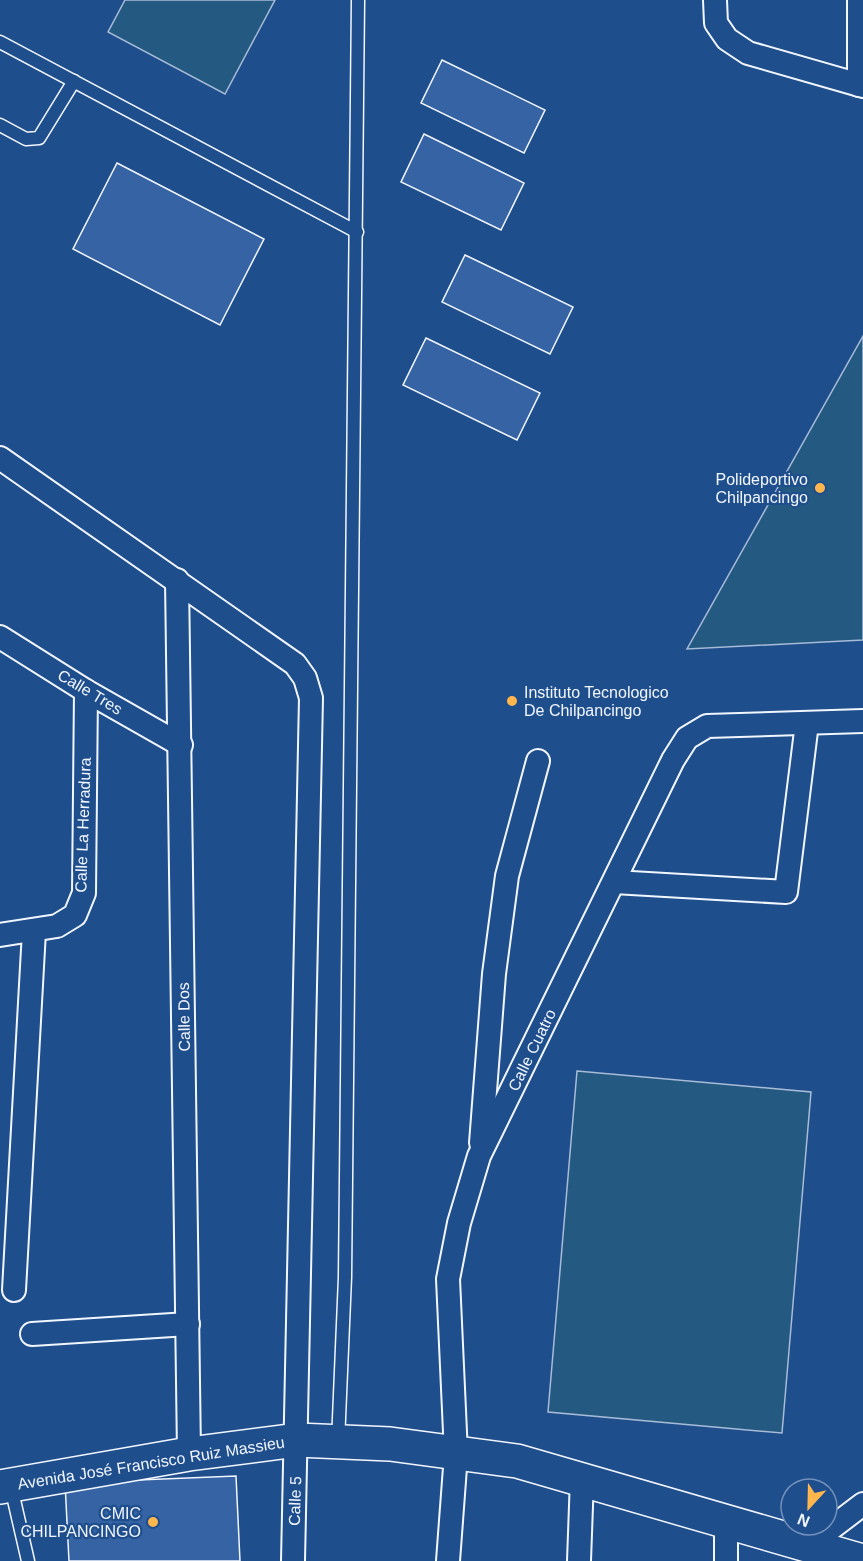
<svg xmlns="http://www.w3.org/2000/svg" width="863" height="1561" font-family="Arial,sans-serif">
	<rect width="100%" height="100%" fill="#1f4e8c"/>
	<g fill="#245a82" stroke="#a8bbd7" stroke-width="1.5">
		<path d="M125,0H275L225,94L108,32Z"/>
		<path d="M863,336V640L687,649Z"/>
		<path d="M577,1071L811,1092L782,1433L548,1412Z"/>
	</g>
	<g fill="#3563a3" stroke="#f2f6ff" stroke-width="1.5">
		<path d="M442,60L545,110L524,153L421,103Z"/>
		<path d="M424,134L524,183L501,230L401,182Z"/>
		<path d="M117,163L264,239L220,325L73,249Z"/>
		<path d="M465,255L573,307L550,354L442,302Z"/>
		<path d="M426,338L540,393L517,440L403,385Z"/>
		<path d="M236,1476L240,1561H69L65,1483Z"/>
	</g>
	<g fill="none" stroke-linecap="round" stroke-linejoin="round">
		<defs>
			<g id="lane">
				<path d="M0,42L357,232"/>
				<path d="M0,125L26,139L39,138L74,81"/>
				<path d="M338,1442L345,1277L358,0"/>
				<path d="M11,1487L28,1561"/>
			</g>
			<g id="street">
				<path d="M715,0L716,23L727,39L748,53L863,86"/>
				<path d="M859,0V85"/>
				<path d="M0,458L295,664L305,678L311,698L293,1561"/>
				<path d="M177,580L189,1454"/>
				<path d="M0,637L86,691L181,745"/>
				<path d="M614,882L786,892L807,723"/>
				<path d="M0,935L57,926L75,915L84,893L86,691"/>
				<path d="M481,1143L494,974L507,876L538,761"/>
				<path d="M14,1290L34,931"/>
				<path d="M32,1334L188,1324"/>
				<path d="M809,1545L863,1504"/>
				<path d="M448,1561L456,1454L448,1279L459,1223L479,1156L673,760L687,738L707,726L863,721"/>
				<path d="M579,1561L582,1478"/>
				<path d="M726,1561V1521"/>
			</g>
			<path id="secondary" d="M0,1487L189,1454L297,1440L390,1444L517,1461L862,1561"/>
		</defs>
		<use href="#lane" stroke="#f2f6ff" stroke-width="15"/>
		<use href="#street" stroke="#f2f6ff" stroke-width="26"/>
		<use href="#secondary" stroke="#f2f6ff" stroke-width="36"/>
		<use href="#lane" stroke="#1f4e8c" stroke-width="12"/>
		<use href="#street" stroke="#1f4e8c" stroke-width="22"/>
		<use href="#secondary" stroke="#1f4e8c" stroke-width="33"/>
	</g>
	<g fill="#ffb74d" stroke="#1f4e8c" stroke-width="2">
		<circle cx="820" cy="488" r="6"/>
		<circle cx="512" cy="701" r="6"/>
		<circle cx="153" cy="1522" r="6"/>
	</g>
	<g text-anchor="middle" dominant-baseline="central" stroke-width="4.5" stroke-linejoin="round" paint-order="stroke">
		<g font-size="16" fill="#f2f6ff" stroke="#1f4e8c" text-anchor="end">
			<text x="808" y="479">Polideportivo<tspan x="808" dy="18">Chilpancingo</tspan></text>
			<text x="524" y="692" text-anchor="start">Instituto Tecnologico<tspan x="524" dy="18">De Chilpancingo</tspan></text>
			<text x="141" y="1513">CMIC<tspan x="141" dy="18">CHILPANCINGO</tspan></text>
		</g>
		<g font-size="16" fill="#f2f6ff" stroke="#1f4e8c">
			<text transform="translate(90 692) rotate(31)">Calle Tres</text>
			<text transform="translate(83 825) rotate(-88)">Calle La Herradura</text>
			<text transform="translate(184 1017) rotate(-91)">Calle Dos</text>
			<text transform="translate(532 1050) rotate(-64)">Calle Cuatro</text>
			<text transform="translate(151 1463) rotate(-9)">Avenida José Francisco Ruiz Massieu</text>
			<text transform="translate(295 1501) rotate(-88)">Calle 5</text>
		</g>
	</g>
	<g transform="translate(809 1507) rotate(202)"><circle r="28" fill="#1f4e8c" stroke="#7391ba" stroke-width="1.5"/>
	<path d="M0-4.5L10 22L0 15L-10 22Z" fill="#ffb74d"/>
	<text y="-9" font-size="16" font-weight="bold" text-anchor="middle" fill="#f2f6ff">N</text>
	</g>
</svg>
